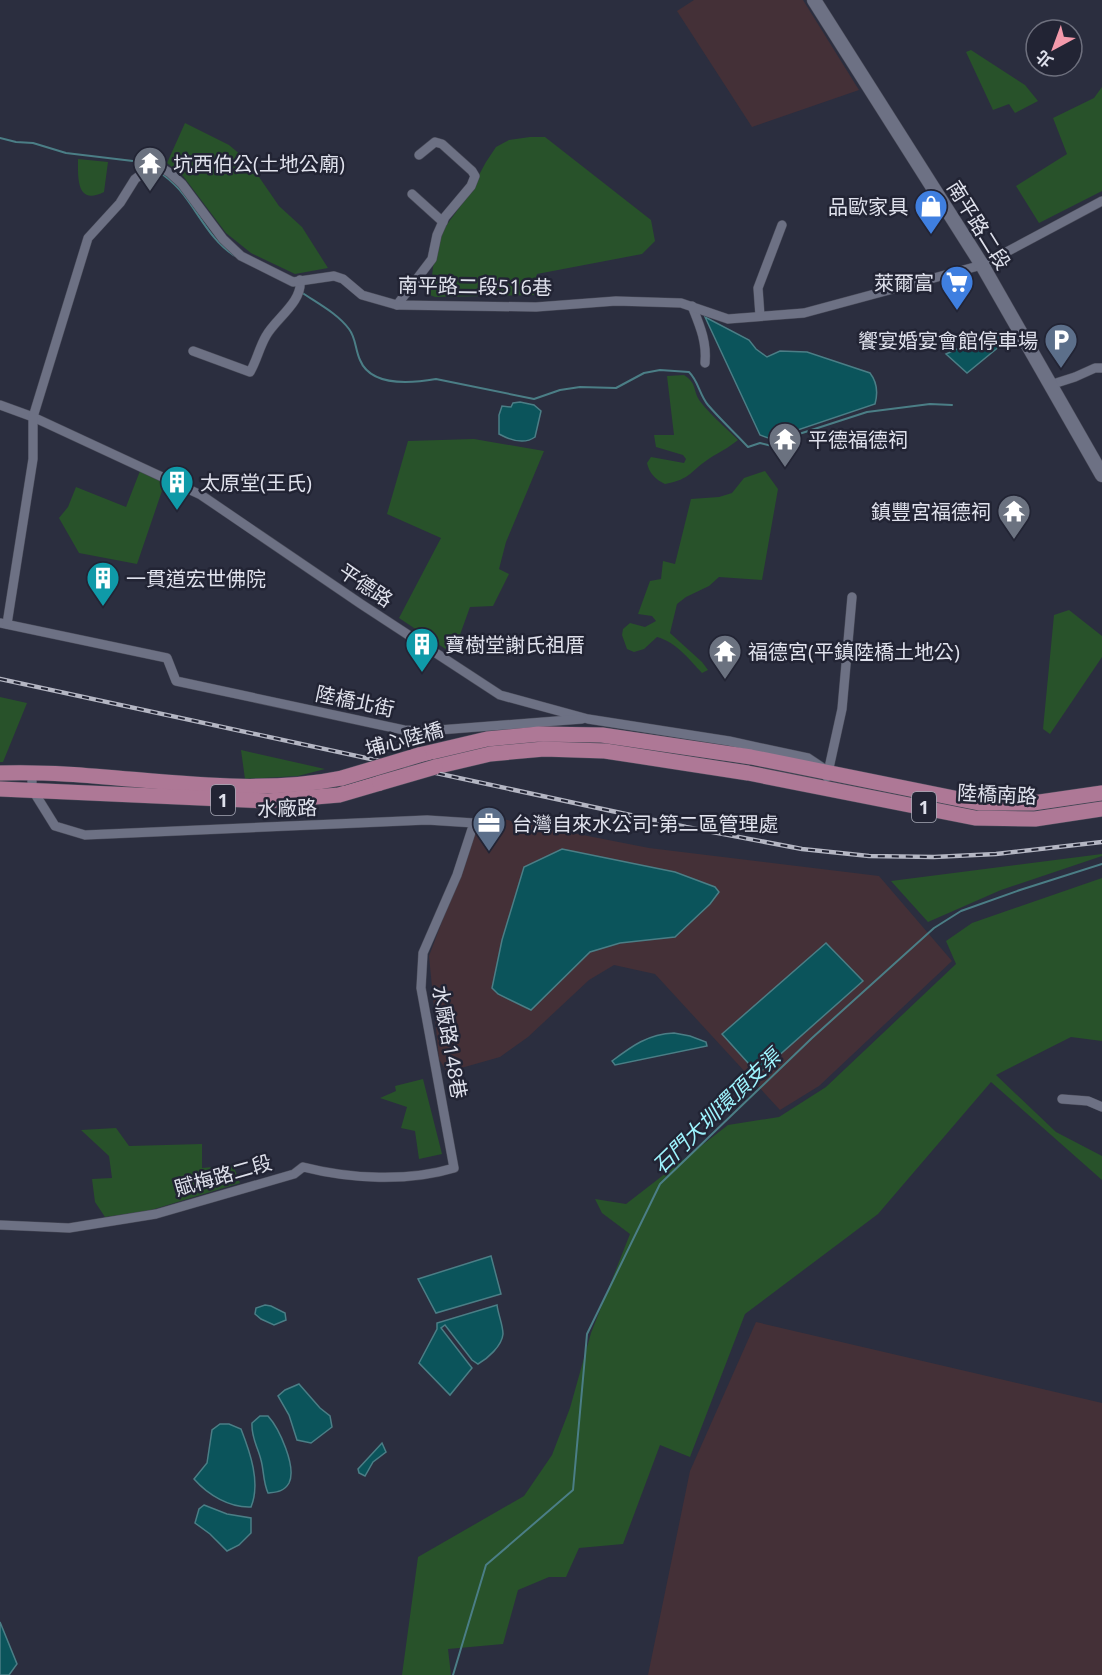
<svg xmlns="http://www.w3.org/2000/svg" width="1102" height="1675" font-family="'Open Sans','Noto Sans TC',sans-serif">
	<rect width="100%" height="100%" fill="#2b2e3f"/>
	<g fill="#443037">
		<path d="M694,0H803L859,90L752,127L677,11Z"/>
		<path d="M477,814L649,848L879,876L952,961L819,1086L780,1110L655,974L614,965L589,980L528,1037L500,1057L447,1072L439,1059L429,956L458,879Z"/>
		<path d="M756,1322L1102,1403V1675H648L690,1471Z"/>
	</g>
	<g fill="#28522a">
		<path d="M971,50L1025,85L1038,101L1015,113L1009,104L993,110L966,52Z"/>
		<path d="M1102,87V191L1039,223L1016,186L1067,154L1053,118L1094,98Z"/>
		<path d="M185,123L229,145L248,161L279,206L302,227L328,268L295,274L251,253L226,233L183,176L167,163Z"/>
		<path d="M530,137H545L651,220L655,241L642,254L537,274L534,295L435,297L430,295L433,267L443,230L467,197L486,162L496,147L509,140Z"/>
		<path d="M78,159L108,162L104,192C76,206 78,177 78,159Z"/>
		<path d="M684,375C696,383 693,387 698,398C704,409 728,430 738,440C728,448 720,452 710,458C690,471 692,479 665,484C656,480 649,473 647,463L651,457L684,463L686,459L683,455L656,447L654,435H674L667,376Z"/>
		<path d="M474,439L544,451L506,542L499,569L509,574L493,606L470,607L453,654L399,618L441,538L387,514L408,441Z"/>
		<path d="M140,471L165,482L137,564L79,553L59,518L68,507L76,487L126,507Z"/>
		<path d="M765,471L778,489L762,580L719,577L709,586L686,597L677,604L670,633L702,662L708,670L702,673C689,659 676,642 657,637L644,649L634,652L627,649L622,635L623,629L630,623L645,627L656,621L652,616L638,614L650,581L661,579L663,561L675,564L691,499L719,497L732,493L744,478Z"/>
		<path d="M1069,610L1102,636V657L1050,734L1043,729L1054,615Z"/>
		<path d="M0,697L27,703L3,762H0Z"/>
		<path d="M241,750L325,769L298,776L245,779Z"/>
		<path d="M1102,854V856L1001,890L928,922L891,881Z"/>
		<path d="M1102,878V1041L1071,1037L996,1075L1056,1132L1102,1156V1180L991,1082L878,1214L745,1314L690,1457L660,1445L623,1544L579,1548L566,1577H549L518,1590L503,1644L448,1649L451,1675H402L418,1557L524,1496L552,1455L570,1408L591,1333L630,1234L602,1213L595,1199L626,1204L728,1125L779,1117L826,1087L956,964L946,941L972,923Z"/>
		<path d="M423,1079L442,1154L419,1159L415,1131L401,1128L407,1107L380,1098L396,1091L395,1086Z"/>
		<path d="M116,1128L129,1146L202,1144V1168L233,1165L240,1183L148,1211L105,1217L95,1202L92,1179L112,1178L109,1156L81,1130Z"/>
	</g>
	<g fill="#0b545b" stroke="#4b7e86" stroke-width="1.5">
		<path d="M705,317L749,340L756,349L767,357L780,351L807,352L870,373C877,382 878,393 875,404L771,439L760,435Z"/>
		<path d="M997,331L1006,341L967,373L946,354Z"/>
		<path d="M520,402L534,405L541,411L535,437C524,445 510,440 499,434V415L502,406L511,407L513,403Z"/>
		<path d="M562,849L675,872L715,887L719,892L710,904L675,937L620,943L590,952L531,1010L498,994L492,988L502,940L524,867Z"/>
		<path d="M826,943L863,981L758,1074L722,1034Z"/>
		<path d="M674,1033L690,1036L706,1042L707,1046L615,1065L612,1061C632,1046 648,1034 674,1033Z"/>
		<path d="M491,1256L501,1294L436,1313L418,1279Z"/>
		<path d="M265,1305L271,1306L285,1313L286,1320L274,1325L261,1319L255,1314L256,1308Z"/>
		<path d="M497,1305C498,1314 503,1325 503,1334C502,1346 487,1359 478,1364L472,1360L445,1325L441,1328L472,1368L450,1395L419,1363L437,1329V1323Z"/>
		<path d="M299,1384L320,1408L330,1416L332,1427L311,1443L297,1440L289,1415L278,1396L285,1390Z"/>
		<path d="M260,1416H268C279,1428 297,1467 289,1483C284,1492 276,1492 268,1493C263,1482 264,1471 261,1460C258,1447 251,1438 252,1423Z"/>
		<path d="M220,1424H229L241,1429C250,1452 261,1483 251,1507C230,1508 208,1495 194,1479L207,1463L212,1430Z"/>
		<path d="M382,1443L386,1452L373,1462L365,1476L359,1473L358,1469Z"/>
		<path d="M204,1505L227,1514L251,1518V1533L239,1545L227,1551L210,1534L195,1523L199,1509Z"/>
		<path d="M0,1622L17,1664L9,1675H0Z"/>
	</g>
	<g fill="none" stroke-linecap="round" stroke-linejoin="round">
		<g stroke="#4b7e86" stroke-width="2">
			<path d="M0,138L16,142L33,143L66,153L133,161L146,166"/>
			<path d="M157,171C192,190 201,235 235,256"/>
			<path d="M301,292C317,303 337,313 349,329C356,338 355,349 360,360C371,387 413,383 436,379L534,399L560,390L580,387L616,388L644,373L660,370L689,372C699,382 699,394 708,405C720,419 735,433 748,447L760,443L772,446L799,434L867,412L930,404L952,405"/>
			<path d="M453,1675L486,1565L573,1490L587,1334L660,1184L812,1038L934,928L961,911L1020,890L1102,864"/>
		</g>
		<defs>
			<g id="street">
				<path d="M412,194L443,222"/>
				<path d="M397,305L432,259L437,235L445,217L471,186L475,176L472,171L442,144L435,142L419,155"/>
				<path d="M692,306C700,326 707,342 705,363"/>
				<path d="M760,316L758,288L782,225"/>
				<path d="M193,351L250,372C257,360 259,348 266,336C275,319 303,302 300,280"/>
				<path d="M1050,385L1075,377L1095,368H1102"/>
				<path d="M0,405L33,417L201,495L361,604L500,695L588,719L729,741L808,758L823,768"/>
				<path d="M0,623L167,658L176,681L404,730L426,731L582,719"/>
				<path d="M7,624L33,459V417L88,238L120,203L135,179L147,170L160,167L170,173L182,184L223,239L241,256L293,282L334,276L343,279L362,295L397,305L536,307L616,301L681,303L728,319L804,313L982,265L1102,201"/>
				<path d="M827,777L842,709L852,597"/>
				<path d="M1062,1099L1088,1101L1102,1107"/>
				<path d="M0,1225L69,1228L156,1214L294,1174L303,1167C350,1179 408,1182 454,1168L421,988L423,953L457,875L474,823L427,820L85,835L55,826L32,789V773"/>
			</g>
			<path id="secondary" d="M814,0L982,265L1102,475"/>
			<g id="primary">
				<path d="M419,755L487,739L539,734L602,735L751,757L979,803H1033L1102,793"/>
				<path d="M435,767L490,754L544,749L605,751L748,773L975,818L1035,819L1102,809"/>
				<path d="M0,773C114,769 229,801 342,778"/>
				<path d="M0,789L268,801L339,795L380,783"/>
			</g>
		</defs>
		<use href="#street" stroke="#494b59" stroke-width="10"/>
		<use href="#secondary" stroke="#494b59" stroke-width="15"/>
		<use href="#primary" stroke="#494b59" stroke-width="16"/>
		<use href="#street" stroke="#6d7184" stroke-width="9"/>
		<use href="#secondary" stroke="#6d7184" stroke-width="14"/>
		<use href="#primary" stroke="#ae7896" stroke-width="15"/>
		<defs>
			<path id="rail" d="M0,679L686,827L802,849L869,856L934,857L996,854L1102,842"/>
		</defs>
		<use href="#rail" stroke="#b4b6c3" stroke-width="4.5"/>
		<use href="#rail" stroke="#222434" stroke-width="2" stroke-dasharray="7" stroke-linecap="butt"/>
		<defs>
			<g id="primary-bridge">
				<path d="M342,778L419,755"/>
				<path d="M380,783L435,767"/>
			</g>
		</defs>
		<use href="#primary-bridge" stroke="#494b59" stroke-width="16" stroke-linecap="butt"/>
		<use href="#primary-bridge" stroke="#ae7896" stroke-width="15"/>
	</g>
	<defs>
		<symbol id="temple-pin" viewBox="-11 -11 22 30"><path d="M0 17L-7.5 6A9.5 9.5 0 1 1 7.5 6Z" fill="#6b7280" stroke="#222434"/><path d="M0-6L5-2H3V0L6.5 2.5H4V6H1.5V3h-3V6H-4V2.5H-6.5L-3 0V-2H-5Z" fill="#fff"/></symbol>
		<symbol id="shop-pin" viewBox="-11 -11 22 30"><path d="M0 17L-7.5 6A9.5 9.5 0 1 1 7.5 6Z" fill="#3f7fe0" stroke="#222434"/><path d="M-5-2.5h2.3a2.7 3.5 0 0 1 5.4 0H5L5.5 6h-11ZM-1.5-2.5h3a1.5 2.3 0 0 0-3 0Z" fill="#fff"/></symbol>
		<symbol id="supermarket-pin" viewBox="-11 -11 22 30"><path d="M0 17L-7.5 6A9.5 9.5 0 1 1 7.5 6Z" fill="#3f7fe0" stroke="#222434"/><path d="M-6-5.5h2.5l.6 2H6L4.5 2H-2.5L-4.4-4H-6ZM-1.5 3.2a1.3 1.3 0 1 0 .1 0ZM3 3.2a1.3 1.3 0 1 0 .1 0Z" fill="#fff"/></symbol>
		<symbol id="parking-pin" viewBox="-11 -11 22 30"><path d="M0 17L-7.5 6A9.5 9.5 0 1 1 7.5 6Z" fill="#5c6f8a" stroke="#222434"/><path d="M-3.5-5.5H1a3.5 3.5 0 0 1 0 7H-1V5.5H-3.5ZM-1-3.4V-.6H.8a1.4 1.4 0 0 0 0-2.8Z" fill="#fff"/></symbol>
		<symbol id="building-pin" viewBox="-11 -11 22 30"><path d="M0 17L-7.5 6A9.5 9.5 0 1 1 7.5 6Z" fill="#0f9aa8" stroke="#222434"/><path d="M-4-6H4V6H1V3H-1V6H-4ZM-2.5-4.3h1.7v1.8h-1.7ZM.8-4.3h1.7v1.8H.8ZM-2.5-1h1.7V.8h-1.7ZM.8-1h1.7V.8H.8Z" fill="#fff"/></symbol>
		<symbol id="office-pin" viewBox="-11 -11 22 30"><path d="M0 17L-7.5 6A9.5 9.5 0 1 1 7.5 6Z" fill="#5c6f8a" stroke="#222434"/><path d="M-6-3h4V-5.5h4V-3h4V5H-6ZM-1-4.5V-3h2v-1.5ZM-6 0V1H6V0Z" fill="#fff"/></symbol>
	</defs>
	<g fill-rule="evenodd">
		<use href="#temple-pin" x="131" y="144" width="38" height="52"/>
		<use href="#shop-pin" x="912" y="187" width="38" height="52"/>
		<use href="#supermarket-pin" x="938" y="263" width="38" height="52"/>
		<use href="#parking-pin" x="1042" y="321" width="38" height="52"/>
		<use href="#temple-pin" x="766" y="420" width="38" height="52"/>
		<use href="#building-pin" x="158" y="463" width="38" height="52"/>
		<use href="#temple-pin" x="995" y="492" width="38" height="52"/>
		<use href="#building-pin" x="84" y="559" width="38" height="52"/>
		<use href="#building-pin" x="403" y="625" width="38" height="52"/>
		<use href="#temple-pin" x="706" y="632" width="38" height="52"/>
		<use href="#office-pin" x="470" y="804" width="38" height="52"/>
	</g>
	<g text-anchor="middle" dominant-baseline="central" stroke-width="5" stroke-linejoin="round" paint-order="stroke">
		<g fill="#222434" stroke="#a6a8b5" stroke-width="1.5">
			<rect x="211" y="785" width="24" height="30" rx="4.5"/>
			<rect x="912" y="792" width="24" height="30" rx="4.5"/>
		</g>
		<g font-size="18" font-weight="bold" fill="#dfe1ec">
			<text x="223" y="800">1</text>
			<text x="924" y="807">1</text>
		</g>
		<g font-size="20" fill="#dfe1ec" stroke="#222434" text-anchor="start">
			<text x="173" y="163">坑西伯公(土地公廟)</text>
			<text x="908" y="206" text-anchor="end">品歐家具</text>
			<text x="934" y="282" text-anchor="end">萊爾富</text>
			<text x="1038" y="340" text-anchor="end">饗宴婚宴會館停車場</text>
			<text x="808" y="439">平德福德祠</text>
			<text x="200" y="482">太原堂(王氏)</text>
			<text x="991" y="511" text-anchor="end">鎮豐宮福德祠</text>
			<text x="126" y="578">一貫道宏世佛院</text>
			<text x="445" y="644">寶樹堂謝氏祖厝</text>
			<text x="748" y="651">福德宮(平鎮陸橋土地公)</text>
			<text x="512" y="823">台灣自來水公司-第二區管理處</text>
		</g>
		<g font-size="20" fill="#dfe1ec" stroke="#222434">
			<text transform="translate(979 225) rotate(58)">南平路二段</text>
			<text transform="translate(475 286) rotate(1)">南平路二段516巷</text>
			<text transform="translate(366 585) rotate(34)">平德路</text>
			<text transform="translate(355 701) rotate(12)">陸橋北街</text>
			<text transform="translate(404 739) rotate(-15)">埔心陸橋</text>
			<text transform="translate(997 794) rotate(3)">陸橋南路</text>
			<text transform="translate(287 808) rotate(-2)">水廠路</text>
			<text transform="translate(450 1042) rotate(80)">水廠路148巷</text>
			<text transform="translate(223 1175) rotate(-16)">賦梅路二段</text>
		</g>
		<g font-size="21" font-style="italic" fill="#9ef4fe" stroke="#222434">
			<text transform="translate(716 1111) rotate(-44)">石門大圳環頂支渠</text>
		</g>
	</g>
	<g transform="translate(1054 48) rotate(221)"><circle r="28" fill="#222434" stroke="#6e707e" stroke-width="1.5"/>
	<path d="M0-4.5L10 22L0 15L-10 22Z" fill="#f39aab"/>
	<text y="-9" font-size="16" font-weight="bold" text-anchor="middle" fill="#dfe1ec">北</text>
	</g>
</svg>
